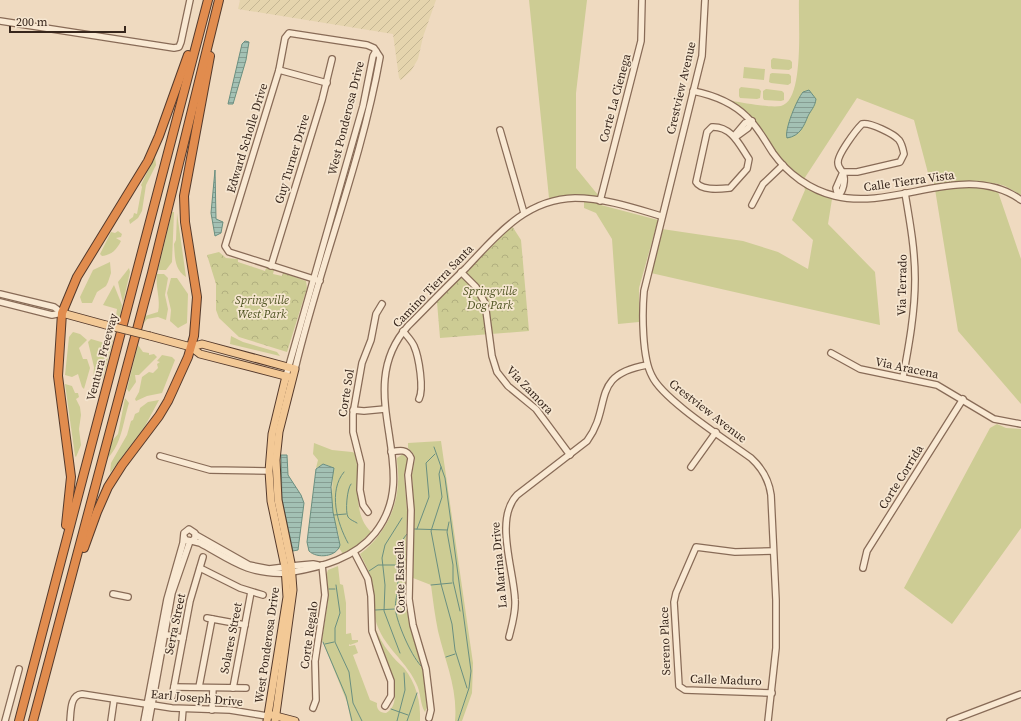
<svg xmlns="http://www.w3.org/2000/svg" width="1021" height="721" font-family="'Source Serif 4',serif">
	<defs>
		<pattern id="farmland-furrows" width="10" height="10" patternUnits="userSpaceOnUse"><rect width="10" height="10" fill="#e5d4ad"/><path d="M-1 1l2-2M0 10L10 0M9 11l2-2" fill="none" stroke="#c5b694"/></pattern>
		<pattern id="park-crowns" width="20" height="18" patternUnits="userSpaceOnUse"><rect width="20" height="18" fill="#cdcc94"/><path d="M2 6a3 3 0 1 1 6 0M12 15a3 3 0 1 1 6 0" fill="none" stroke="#b1af7f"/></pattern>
		<pattern id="water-rules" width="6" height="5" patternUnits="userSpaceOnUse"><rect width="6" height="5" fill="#a3c1b4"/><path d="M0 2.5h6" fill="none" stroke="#869d92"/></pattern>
	</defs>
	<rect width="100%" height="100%" fill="#efdac0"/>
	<path fill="url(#farmland-furrows)" d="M240,0H436L423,37L418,59L411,71L401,80L399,78L393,34L238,9Z"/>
	<g fill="#cdcc94">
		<path d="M529,0H587L576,93V168L598,195L597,204L658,220L639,288V322L618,324L612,239L596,213L584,208V196L549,198Z"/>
		<path d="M799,0H1021V195L1005,186L995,183L1021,259V404L958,331L934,183L928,173L914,120L857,98L804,179L808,190L832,199L828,224L875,272L880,325L651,273L662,229L743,241L778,252L808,269L813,240L792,220L805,190L802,178L781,159L753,119L732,101C745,103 770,108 781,106C805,101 798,18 799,0Z"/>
		<path d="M773,58L790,60L792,62V68L789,70L772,69L771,67V60Z"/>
		<path d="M744,67L765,69L764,80L743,78Z"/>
		<path d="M772,73L789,74L791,76V83L788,85L771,83L769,82L770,74Z"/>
		<path d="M741,87L759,89L761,91L760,98L757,99L740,98L739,96V89Z"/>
		<path d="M766,89L782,91L784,93V100L781,101L764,100L763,98V91Z"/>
		<path d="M155,156L156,165L146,185L142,211L138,218L130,224L129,220L133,217L134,213L137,214L142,187L141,185Z"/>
		<path d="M172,212H174L172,262L166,270H158Z"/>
		<path d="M177,213L186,277C174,269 175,257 174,244L176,240Z"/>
		<path d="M118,231L122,234L121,237L116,238L121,241C117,249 112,255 102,256L100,254L111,232L115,233Z"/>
		<path d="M110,262L111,273L108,282L106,286L97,292L92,303H82L80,297L93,270Z"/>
		<path d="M129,268L130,272L123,303L118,282Z"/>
		<path d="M157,274H164L168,278L165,295L168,309L166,320L158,317L147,319L144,323L145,316L158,312C161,300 155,286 157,274Z"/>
		<path d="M171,278H177L188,294L187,323L178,328L170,321L171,310L167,293Z"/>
		<path d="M114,285L122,305L120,317L116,316L117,309L103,305Z"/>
		<path d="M73,332L80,334L87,340L79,348L83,359H87L90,368L84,389L82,387L78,374L72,377L65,375L69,337Z"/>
		<path d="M231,336L243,342L277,352L280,356L230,344Z"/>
		<path d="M91,339L108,344L113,340L103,377L97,386L93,383L94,367L88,342Z"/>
		<path d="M138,345L143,352L149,353V355L154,354L157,357L139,375H135L136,382L129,392L127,389Z"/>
		<path d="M162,355L172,357L175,360L162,393L147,396L136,401L135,399L139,392L142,377L149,372L153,373L158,368L157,364L160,362L157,361Z"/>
		<path d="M65,384L72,386L75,393H78L79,397L76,399L80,407L81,415L79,429L81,445L76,457L75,456Z"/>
		<path d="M125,398L129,403C123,422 122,443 108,458L112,441L118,434Z"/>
		<path d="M159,400L145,426L110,473L111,463L127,435L131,421L133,420L135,414L139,412L140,408L148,402Z"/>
		<path d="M997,424L1006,428L1021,429V528L952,624L904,588L990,428Z"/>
		<path d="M441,441L473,663L472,693L462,721H455C458,689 445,661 438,631C435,616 433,601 431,585L413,578L414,509L412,475L415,459L413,453L408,448V443Z"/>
		<path d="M314,443L332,450L352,452L355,453C362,479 350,511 371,532L356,546L343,554L339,548C342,537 334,523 332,511C331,502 334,471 332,467L324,464L316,468L318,460L313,454Z"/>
		<path d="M403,454L408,460L404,475L407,511L405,599L410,626L424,669L427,707L425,712C420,705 421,692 416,683C404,657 379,645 374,613C373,607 375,600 374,594C373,579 367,567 360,554C382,537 397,512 398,482C399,474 397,466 397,458Z"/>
		<path d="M338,566L340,584L343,585L346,603V634L351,633L352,640H358V642L350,645L349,644V646L355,645L358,653L353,655L370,700L377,703C376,709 380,713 386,713C410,701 379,646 375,628C379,636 383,645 389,652C393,658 399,663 404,668C416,683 421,702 420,721H351L347,702L322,640L328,601L327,573L328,570Z"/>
	</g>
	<g fill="url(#park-crowns)">
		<path d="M512,226L521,240L529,331L440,338L437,302Z"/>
		<path d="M219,252L226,258L238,259V262L265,271L266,268L274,270L273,274L282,276L283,273L306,281L307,288L287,352L239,337L219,318L216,310V284L207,255Z"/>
	</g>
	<g fill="url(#water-rules)" stroke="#6a8f80">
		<path d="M245,41L249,42L246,60L233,104H228L242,44Z"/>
		<path d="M809,90L816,99C815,107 811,110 808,116C804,126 800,136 787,138C784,130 797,99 803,92Z"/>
		<path d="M215,170L216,219L223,222L221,233L215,236L211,213Z"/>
		<path d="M281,455H287L288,475L301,495L304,503L298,550L293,551L282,499Z"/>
		<path d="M323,464L334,468L331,487L333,512L340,545C337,557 317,559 309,551L307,542L316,469Z"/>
	</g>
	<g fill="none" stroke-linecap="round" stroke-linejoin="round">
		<g stroke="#6a8f80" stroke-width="1">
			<path d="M434,447L445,478L471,671L469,688L458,721"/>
			<path d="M441,467L439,474L442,497L431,531L441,584L452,624L455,650L467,688"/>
			<path d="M344,472C328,491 337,523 348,543"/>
			<path d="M351,484C347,488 345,512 348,517C350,520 354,521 357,523"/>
			<path d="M334,515L346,514"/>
			<path d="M449,522L447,532L453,565V581L460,611"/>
			<path d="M414,529L447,530"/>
			<path d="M417,529L429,497L426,463L435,454"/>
			<path d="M407,534C392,551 398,569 398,588C397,596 394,605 396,613C399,627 412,658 423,668"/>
			<path d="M369,571L378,565H395"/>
			<path d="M336,585L340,613L335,628V642L349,672L353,703L362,721"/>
			<path d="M431,585L452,583"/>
			<path d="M329,589H335"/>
			<path d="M375,610L395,609"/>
			<path d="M323,642L346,696L352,721"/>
			<path d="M325,644L334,642"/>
			<path d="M400,653L384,611L385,585L382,558L385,545L402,518"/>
			<path d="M446,657L455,654"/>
			<path d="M391,709L408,715"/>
			<path d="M397,721L405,690L404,673"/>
			<path d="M407,721L417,693"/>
		</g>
		<defs>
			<g id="minor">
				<path d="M705,0L702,56L644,291C642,313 642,358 652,376C663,400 728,441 751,458C762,468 769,480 771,495L776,600V648L768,721"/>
				<path d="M0,21L174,48L179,47L181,42L190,0"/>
				<path d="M279,70L327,83"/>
				<path d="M693,91C713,95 732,102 747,117C758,127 765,141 773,153C788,174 810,190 835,196C896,211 965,160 1021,200"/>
				<path d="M712,127C732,126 740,146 749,159L747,169L730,188C720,189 701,191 696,182L707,132Z"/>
				<path d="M500,130L524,213"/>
				<path d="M734,136H737L748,128L752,121"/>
				<path d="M734,136L745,123L752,121"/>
				<path d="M843,172L836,188L838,196C843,192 846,180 843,173C842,170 838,168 838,163C837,155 856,130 862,124C870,122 894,134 899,140C902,144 903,149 904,154L900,162L857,172H843"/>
				<path d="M600,201L641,41L642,0"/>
				<path d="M752,205L763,184L783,165"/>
				<path d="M271,266L322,100L332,59"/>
				<path d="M461,272L476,287L485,303L492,356L497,372L508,386L536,409L570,455"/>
				<path d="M0,294L54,307L62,313"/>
				<path d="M0,302L52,315L62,313"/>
				<path d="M403,331C407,336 412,341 414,346C419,357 424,389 419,399"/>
				<path d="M831,353L860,369L937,385L994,419L1021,424"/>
				<path d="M295,369C320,264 361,164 380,57L374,48L367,45L289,33L285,38L279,70L225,246L229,252L320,281"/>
				<path d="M286,376L363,106L373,56L376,51"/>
				<path d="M903,377C909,345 915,312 915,279C915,250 910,222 905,193"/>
				<path d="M353,410L364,411L385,409"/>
				<path d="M391,452C400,450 407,449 411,458L408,475L411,510L409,599L413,625L426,669L431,710L429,718"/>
				<path d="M160,456L210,470L269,471"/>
				<path d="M691,467L716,432"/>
				<path d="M368,512L363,505L360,490L361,464L353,432V414L362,363L371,340L376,314L382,304"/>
				<path d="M196,535L249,565L269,569L285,567"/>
				<path d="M192,541L200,543C231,560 248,575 286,573"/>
				<path d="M354,552L368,579L371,596L372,631L391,681V696L385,706"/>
				<path d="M291,566L313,564L318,565"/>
				<path d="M200,568L240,588L263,595"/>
				<path d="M863,568L867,551L963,399"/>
				<path d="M292,572C322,567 355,558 375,533C426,469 349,392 408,326C427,307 446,287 466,268C497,235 526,199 575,198C604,198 634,208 661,216"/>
				<path d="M113,594L128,597"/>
				<path d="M207,618L245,625"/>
				<path d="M162,634L183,638"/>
				<path d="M509,637C512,625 516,612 515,600C514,570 494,519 517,495L587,441C613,406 589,375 647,365"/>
				<path d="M174,687L246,688"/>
				<path d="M199,687L212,619"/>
				<path d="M233,688L251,592"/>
				<path d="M772,693L685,690L679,686L674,602L676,593L696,547L735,552L773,551"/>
				<path d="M172,697L190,601L203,557"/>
				<path d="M313,708L316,700L315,661L325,595L322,565"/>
				<path d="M212,710L213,688"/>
				<path d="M5,721L19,669"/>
				<path d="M70,721C71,711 70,695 82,694L172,708L230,710L267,716"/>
				<path d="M111,721L114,700"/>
				<path d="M144,721L167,599L183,543L184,533L189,529L195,533V538L192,541L186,540L184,537"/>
				<path d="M149,721L172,593L190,541"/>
				<path d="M182,721L183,709"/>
				<path d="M950,721L1021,694"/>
			</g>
			<g id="major">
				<path d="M62,313L106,325"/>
				<path d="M150,336L191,347L200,354L289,377"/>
				<path d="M191,347L202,344L295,369L279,432L276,460L278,500L291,563L293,590L275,721"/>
				<path d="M272,715L295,721"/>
				<path d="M267,721L287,597L285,567L271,501L269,471L272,434L286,376"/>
			</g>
			<g id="highway">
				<path d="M66,525L71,477L58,376L62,313L77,277L148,161L159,136L188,55"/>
				<path d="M84,548L97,512L108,487L122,465L159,416L168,401L188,357L194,336L197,297L185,222L184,196L210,56"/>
				<path d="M19,721L208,0"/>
				<path d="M33,721L152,273L219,0"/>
			</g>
		</defs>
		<use href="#minor" stroke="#886b57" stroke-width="8"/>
		<use href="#major" stroke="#553a2c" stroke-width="9"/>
		<use href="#highway" stroke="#553a2c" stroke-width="10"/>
		<use href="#minor" stroke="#f9e9d3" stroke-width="5.5"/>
		<use href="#major" stroke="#f3c996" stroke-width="7"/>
		<use href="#highway" stroke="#e18c4e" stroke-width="8"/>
		<defs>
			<path id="major-bridge" d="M106,325L150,336"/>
		</defs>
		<use href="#major-bridge" stroke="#553a2c" stroke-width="9" stroke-linecap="butt"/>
		<use href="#major-bridge" stroke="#f3c996" stroke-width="7"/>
	</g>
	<g text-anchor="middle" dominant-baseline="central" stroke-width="3.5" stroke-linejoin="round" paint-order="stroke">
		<g font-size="12" fill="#37261c" stroke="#f6e6d0">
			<text transform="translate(681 88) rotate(-77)">Crestview Avenue</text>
			<text transform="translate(615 98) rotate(-75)">Corte La Cienega</text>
			<text transform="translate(346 118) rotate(-76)">West Ponderosa Drive</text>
			<text transform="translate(247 138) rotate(-73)">Edward Scholle Drive</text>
			<text transform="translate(292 159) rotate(-73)">Guy Turner Drive</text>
			<text transform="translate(909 181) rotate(-8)">Calle Tierra Vista</text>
			<text transform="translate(902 285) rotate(-89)">Via Terrado</text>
			<text transform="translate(433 286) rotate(-46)">Camino Tierra Santa</text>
			<text transform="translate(102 357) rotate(-75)">Ventura Freeway</text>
			<text transform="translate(907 368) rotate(12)">Via Aracena</text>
			<text transform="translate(530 390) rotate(46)">Via Zamora</text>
			<text transform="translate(346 393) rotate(-81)">Corte Sol</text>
			<text transform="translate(708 411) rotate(38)">Crestview Avenue</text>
			<text transform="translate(901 477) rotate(-58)">Corte Corrida</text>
			<text transform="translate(499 565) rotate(-95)">La Marina Drive</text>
			<text transform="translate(400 577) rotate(-91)">Corte Estrella</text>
			<text transform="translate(175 624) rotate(-78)">Serra Street</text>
			<text transform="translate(309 635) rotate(-82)">Corte Regalo</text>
			<text transform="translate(231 638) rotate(-79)">Solares Street</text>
			<text transform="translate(665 641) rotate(-92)">Sereno Place</text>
			<text transform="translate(267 645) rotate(-82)">West Ponderosa Drive</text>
			<text transform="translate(726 680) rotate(2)">Calle Maduro</text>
			<text transform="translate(197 698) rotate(5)">Earl Joseph Drive</text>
		</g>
		<g font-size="12" font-style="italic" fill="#4f5422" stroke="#f6e6d0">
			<text x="490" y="291">Springville<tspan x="490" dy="14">Dog Park</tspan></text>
			<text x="262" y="300">Springville<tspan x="262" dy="14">West Park</tspan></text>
		</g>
	</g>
	<path d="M10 26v6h115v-6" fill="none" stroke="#37261c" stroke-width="2"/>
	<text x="16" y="26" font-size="12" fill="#37261c" stroke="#f6e6d0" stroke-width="3" paint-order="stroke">200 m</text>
</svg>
